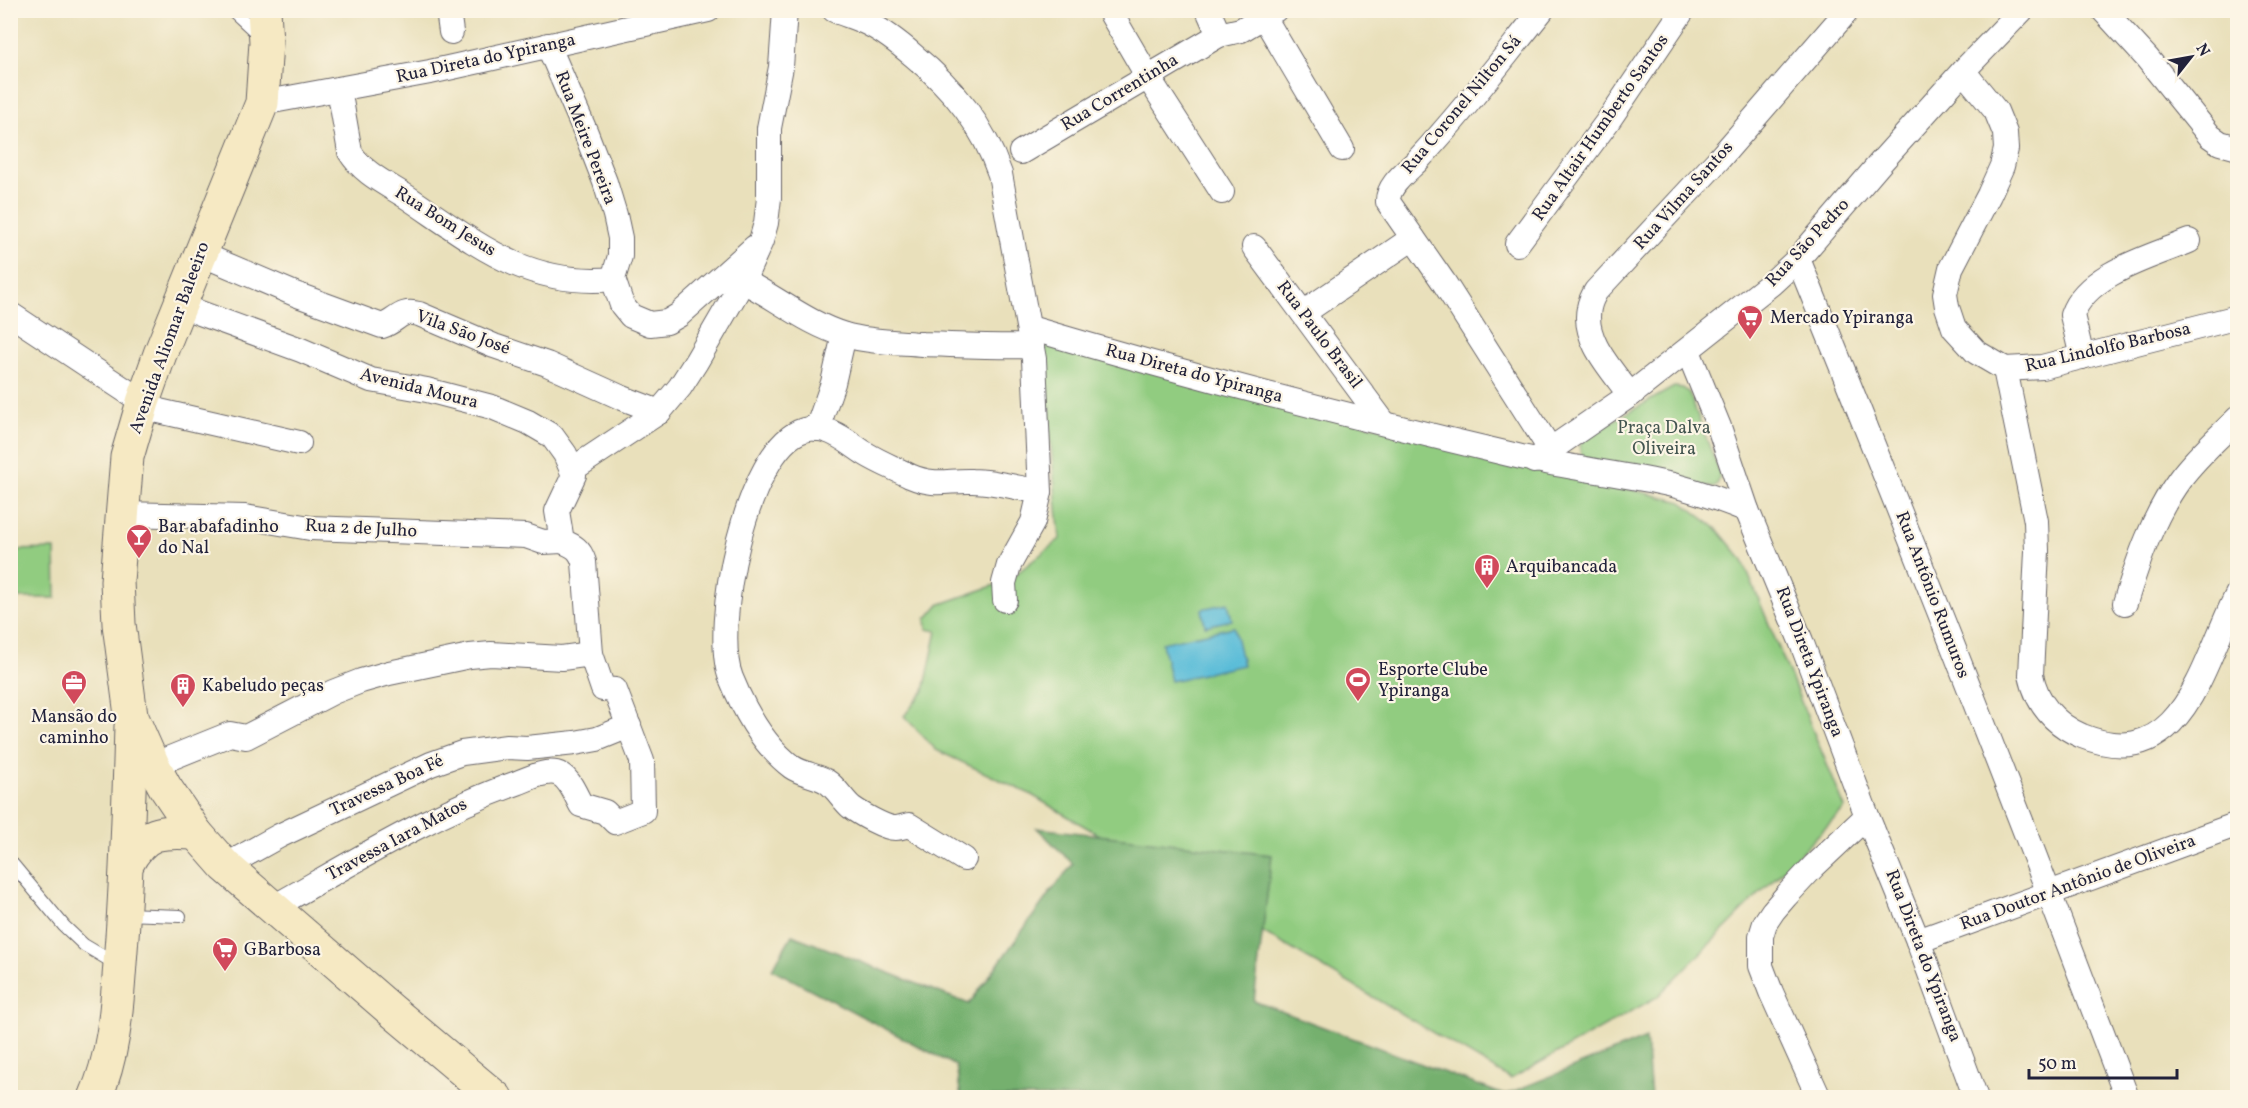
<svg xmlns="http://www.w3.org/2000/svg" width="2248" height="1108" font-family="Vollkorn,serif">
	<rect width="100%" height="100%" fill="#fcf5e5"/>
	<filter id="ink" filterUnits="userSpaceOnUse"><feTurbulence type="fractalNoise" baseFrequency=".0167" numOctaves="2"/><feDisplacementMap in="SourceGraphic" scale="12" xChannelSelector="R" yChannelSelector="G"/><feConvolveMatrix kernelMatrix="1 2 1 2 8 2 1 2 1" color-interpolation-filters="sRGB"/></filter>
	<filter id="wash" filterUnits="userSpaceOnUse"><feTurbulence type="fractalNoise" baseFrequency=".008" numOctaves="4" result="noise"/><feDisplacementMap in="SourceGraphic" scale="24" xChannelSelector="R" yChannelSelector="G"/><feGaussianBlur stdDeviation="1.35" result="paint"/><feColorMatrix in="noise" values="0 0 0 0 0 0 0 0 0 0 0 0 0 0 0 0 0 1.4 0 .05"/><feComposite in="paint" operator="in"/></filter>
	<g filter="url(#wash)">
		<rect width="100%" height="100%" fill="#e9e0bb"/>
		<g fill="#91cc80" stroke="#5a775e" stroke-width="1.5">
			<path d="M1041,344L1682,502L1717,529L1742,559L1845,808L1657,997L1511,1079L1030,794L936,750L904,716L924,691L937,631L927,629L926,619L938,605L1007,581L1060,539Z"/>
			<path d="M1674,387L1683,388L1689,393L1720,474L1717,485L1714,488L1585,460C1576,450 1580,442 1589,434Z"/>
			<path d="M55,549L56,598H11V550Z"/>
		</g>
		<path fill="#74b06e" stroke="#4b6954" stroke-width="1.5" d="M1037,828L1272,855L1254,1001L1504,1095L1646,1038L1651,1097H961L956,1066L772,969L792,935L969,1004L1049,894L1073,864Z"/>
		<g fill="#59bcd8" stroke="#3e6f8a" stroke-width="1.5">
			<path d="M1228,603L1232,620L1205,626L1202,609Z"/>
			<path d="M1234,627L1243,665L1171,681L1162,643Z"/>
		</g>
	</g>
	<g filter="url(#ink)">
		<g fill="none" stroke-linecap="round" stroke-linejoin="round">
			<defs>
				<g id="service">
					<path d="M232,10L260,36"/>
					<path d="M10,861L64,926L84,945L116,964"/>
					<path d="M125,914L180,916"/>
				</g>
				<g id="minor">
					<path d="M448,10L451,32"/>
					<path d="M834,10C845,15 858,18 869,24C885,32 900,44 914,56C954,89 983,125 1000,174L1034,359L1040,492L1033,522L1009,565L1004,583L1005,600"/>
					<path d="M1109,10L1148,77L1222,192"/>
					<path d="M1208,10L1219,35"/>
					<path d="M1542,10C1501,61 1461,114 1416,162C1406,172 1387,186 1388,202L1443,281L1550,449"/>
					<path d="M2103,10L2147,58L2210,136L2220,143L2238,148"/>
					<path d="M1264,17L1342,149"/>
					<path d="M548,45L586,133L605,182L615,215L620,238V256L613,279L622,305L631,316L650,324L667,322L679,315L755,247"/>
					<path d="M1963,71L1996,111L2005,133L2006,149L2002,166L1989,195L1951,268L1945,294L1947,307L1954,328L1976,352L2005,369L2042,367L2238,317"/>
					<path d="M339,89L350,152C363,174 389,185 410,199C477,244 527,287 613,279"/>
					<path d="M262,103L430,72L708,10"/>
					<path d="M1021,152L1219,35L1241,30L1275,10"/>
					<path d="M1517,244L1608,121L1683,10"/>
					<path d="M1254,247L1384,423"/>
					<path d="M201,254L295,294L382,326C398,321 399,309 419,314L494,346L547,364L620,397L659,412"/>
					<path d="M1798,259C1911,537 2021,817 2127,1098"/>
					<path d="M743,281C777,298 808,324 845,335C869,342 896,342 922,344C959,345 995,347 1032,346"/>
					<path d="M181,306L301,350L371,380L427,390L492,407L528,422L552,436L565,454L574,475L557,511L562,541C574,546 580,549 584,562L591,654L603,689L615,690L642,761L643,811L615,822L605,812L581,805C575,794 569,776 556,773C544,770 528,779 517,783C430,814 352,863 272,908"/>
					<path d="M1303,313L1413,238"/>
					<path d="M10,314L143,402L159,411L299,443"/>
					<path d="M1030,328C1189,375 1351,417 1513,455C1566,468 1620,473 1673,485C1699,492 1723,500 1747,510"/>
					<path d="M1688,351L1719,427L1747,510L1801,641L1867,816L1918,941L1976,1098"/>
					<path d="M2082,357L2072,315C2087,273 2151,257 2189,241"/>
					<path d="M2005,369L2036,521L2037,551L2031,675C2037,704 2054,724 2082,736C2184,777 2203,660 2238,593"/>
					<path d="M1630,395C1613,371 1582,340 1589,308C1590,302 1593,296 1596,291L1719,159L1848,10"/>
					<path d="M817,429L833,383L844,335"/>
					<path d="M1534,461L1630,395L1772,283L1798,259L1882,161L1963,71L2022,10"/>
					<path d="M573,469L659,412L680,387L696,362L743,281L761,241L766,223L769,198V128L781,67L785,10"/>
					<path d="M123,514L245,517L310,528L526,536L543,542L562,541"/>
					<path d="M2125,603C2138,561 2153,516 2180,479C2196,457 2218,438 2238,418"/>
					<path d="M153,765L230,734L246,737L333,692L361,681L389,673L470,656L491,654L562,658L591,654"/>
					<path d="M964,859L909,825C905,826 900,828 896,828C886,829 859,813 851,807C842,799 836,787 826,781C816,775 802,774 792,767C764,746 744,710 731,678C711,629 746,447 804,430C828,423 847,442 866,454C879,462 896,469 910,476C936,487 947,480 972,481C995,481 1018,488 1040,492"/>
					<path d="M225,866L279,836L431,764L462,753L507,747L527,748L575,743L597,739L629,726"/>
					<path d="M1918,941L2238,824"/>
					<path d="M1819,1098L1771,992L1761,966V936L1765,923L1773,911L1786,896L1814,866L1867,816"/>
				</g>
				<g id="secondary">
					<path d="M264,10L266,42L262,103L160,354L143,402L127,457L117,581L119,624L131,715L153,765L165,787L196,833L225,866L391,1010L496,1098"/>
					<path d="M127,864C145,830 161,831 196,833"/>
					<path d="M95,1098C116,1051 117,1000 121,950C127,875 129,801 131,726"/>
				</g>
			</defs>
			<use href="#service" stroke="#686468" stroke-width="14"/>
			<use href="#minor" stroke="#686468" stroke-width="26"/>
			<use href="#secondary" stroke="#686468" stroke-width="35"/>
			<use href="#service" stroke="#fff" stroke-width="12"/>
			<use href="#minor" stroke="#fff" stroke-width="24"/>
			<use href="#secondary" stroke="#f6e9c3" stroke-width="33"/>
		</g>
	</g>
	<defs>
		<symbol id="supermarket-pin" viewBox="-11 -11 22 30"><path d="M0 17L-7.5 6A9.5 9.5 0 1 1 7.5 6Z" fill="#d1495b" stroke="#fcf5e5"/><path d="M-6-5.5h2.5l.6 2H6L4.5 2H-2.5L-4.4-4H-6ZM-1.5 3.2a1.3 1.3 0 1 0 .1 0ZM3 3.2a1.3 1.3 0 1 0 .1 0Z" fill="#fff"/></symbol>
		<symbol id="bar-pin" viewBox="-11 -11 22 30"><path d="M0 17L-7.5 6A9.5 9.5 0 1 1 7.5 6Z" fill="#d1495b" stroke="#fcf5e5"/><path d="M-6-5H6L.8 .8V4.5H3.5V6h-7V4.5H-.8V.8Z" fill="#fff"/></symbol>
		<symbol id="building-pin" viewBox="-11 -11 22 30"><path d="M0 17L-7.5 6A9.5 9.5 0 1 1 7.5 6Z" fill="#d1495b" stroke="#fcf5e5"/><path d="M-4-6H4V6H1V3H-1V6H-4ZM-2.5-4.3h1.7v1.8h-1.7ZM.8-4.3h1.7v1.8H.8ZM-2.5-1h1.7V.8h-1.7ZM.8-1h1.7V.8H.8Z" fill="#fff"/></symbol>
		<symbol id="stadium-pin" viewBox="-11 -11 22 30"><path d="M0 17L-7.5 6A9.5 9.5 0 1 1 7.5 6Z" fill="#d1495b" stroke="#fcf5e5"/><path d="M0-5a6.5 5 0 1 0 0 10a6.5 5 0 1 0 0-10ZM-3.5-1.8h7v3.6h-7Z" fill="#fff"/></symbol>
		<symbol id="office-pin" viewBox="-11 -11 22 30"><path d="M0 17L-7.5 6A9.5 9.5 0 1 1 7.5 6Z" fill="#d1495b" stroke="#fcf5e5"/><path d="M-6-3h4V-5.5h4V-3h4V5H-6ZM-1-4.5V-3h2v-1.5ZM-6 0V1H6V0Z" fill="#fff"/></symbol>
	</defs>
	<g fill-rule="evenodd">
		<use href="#supermarket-pin" x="1735" y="303" width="30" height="40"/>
		<use href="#bar-pin" x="124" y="522" width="30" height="40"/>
		<use href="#building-pin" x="1472" y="552" width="30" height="40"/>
		<use href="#stadium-pin" x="1343" y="665" width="30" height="40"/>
		<use href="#office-pin" x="59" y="668" width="30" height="40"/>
		<use href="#building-pin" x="168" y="671" width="30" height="40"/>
		<use href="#supermarket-pin" x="210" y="935" width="30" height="40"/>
	</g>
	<g text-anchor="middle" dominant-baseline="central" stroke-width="4.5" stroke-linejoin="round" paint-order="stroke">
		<g font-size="18" fill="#22223b" stroke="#fcf5e5">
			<text transform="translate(486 59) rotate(-12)">Rua Direta do Ypiranga</text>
			<text transform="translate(1120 93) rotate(-31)">Rua Correntinha</text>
			<text transform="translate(1462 105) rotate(-50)">Rua Coronel Nilton Sá</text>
			<text transform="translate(1601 128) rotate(-55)">Rua Altair Humberto Santos</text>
			<text transform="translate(585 138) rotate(69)">Rua Meire Pereira</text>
			<text transform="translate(1684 196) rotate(-48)">Rua Vilma Santos</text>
			<text transform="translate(445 222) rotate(32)">Rua Bom Jesus</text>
			<text transform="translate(1808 243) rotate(-47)">Rua São Pedro</text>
			<text transform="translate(463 333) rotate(20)">Vila São José</text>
			<text transform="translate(1319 335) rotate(53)">Rua Paulo Brasil</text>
			<text transform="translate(170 338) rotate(-70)">Avenida Aliomar Baleeiro</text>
			<text transform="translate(2108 348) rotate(-13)">Rua Lindolfo Barbosa</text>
			<text transform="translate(1194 374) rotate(15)">Rua Direta do Ypiranga</text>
			<text transform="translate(419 389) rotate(14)">Avenida Moura</text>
			<text transform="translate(361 529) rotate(3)">Rua 2 de Julho</text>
			<text transform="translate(1932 595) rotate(69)">Rua Antônio Rumuros</text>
			<text transform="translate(1809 662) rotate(69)">Rua Direta Ypiranga</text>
			<text transform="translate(387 786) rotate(-25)">Travessa Boa Fé</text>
			<text transform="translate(397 840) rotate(-28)">Travessa Iara Matos</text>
			<text transform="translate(2078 883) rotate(-20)">Rua Doutor Antônio de Oliveira</text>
			<text transform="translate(1923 956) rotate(69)">Rua Direta do Ypiranga</text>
		</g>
		<g font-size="18" fill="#22223b" stroke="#fcf5e5" text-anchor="start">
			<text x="1770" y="318">Mercado Ypiranga</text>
			<text x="158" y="527">Bar abafadinho<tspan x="158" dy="21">do Nal</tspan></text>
			<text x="1506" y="567">Arquibancada</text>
			<text x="1378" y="670">Esporte Clube<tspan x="1378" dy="21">Ypiranga</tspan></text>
			<text x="202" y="686">Kabeludo peças</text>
			<text x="74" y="717" text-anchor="middle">Mansão do<tspan x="74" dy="21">caminho</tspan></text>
			<text x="244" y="950">GBarbosa</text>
		</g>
		<g font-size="18" fill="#435550" stroke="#fcf5e5">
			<text x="1664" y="428">Praça Dalva<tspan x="1664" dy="21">Oliveira</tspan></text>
		</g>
	</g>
	<rect width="2248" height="1108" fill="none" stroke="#fcf5e5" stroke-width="36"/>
	<g transform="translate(2191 57) rotate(59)" stroke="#fcf5e5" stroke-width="4.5" paint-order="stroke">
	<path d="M0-4.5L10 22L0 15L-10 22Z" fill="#22223b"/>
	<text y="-9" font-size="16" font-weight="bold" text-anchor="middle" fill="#22223b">N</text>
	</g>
	<path d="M2029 1069v9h148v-9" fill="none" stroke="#22223b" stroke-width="3"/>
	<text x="2038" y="1069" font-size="18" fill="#22223b" stroke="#fcf5e5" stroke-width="4.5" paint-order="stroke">50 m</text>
</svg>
